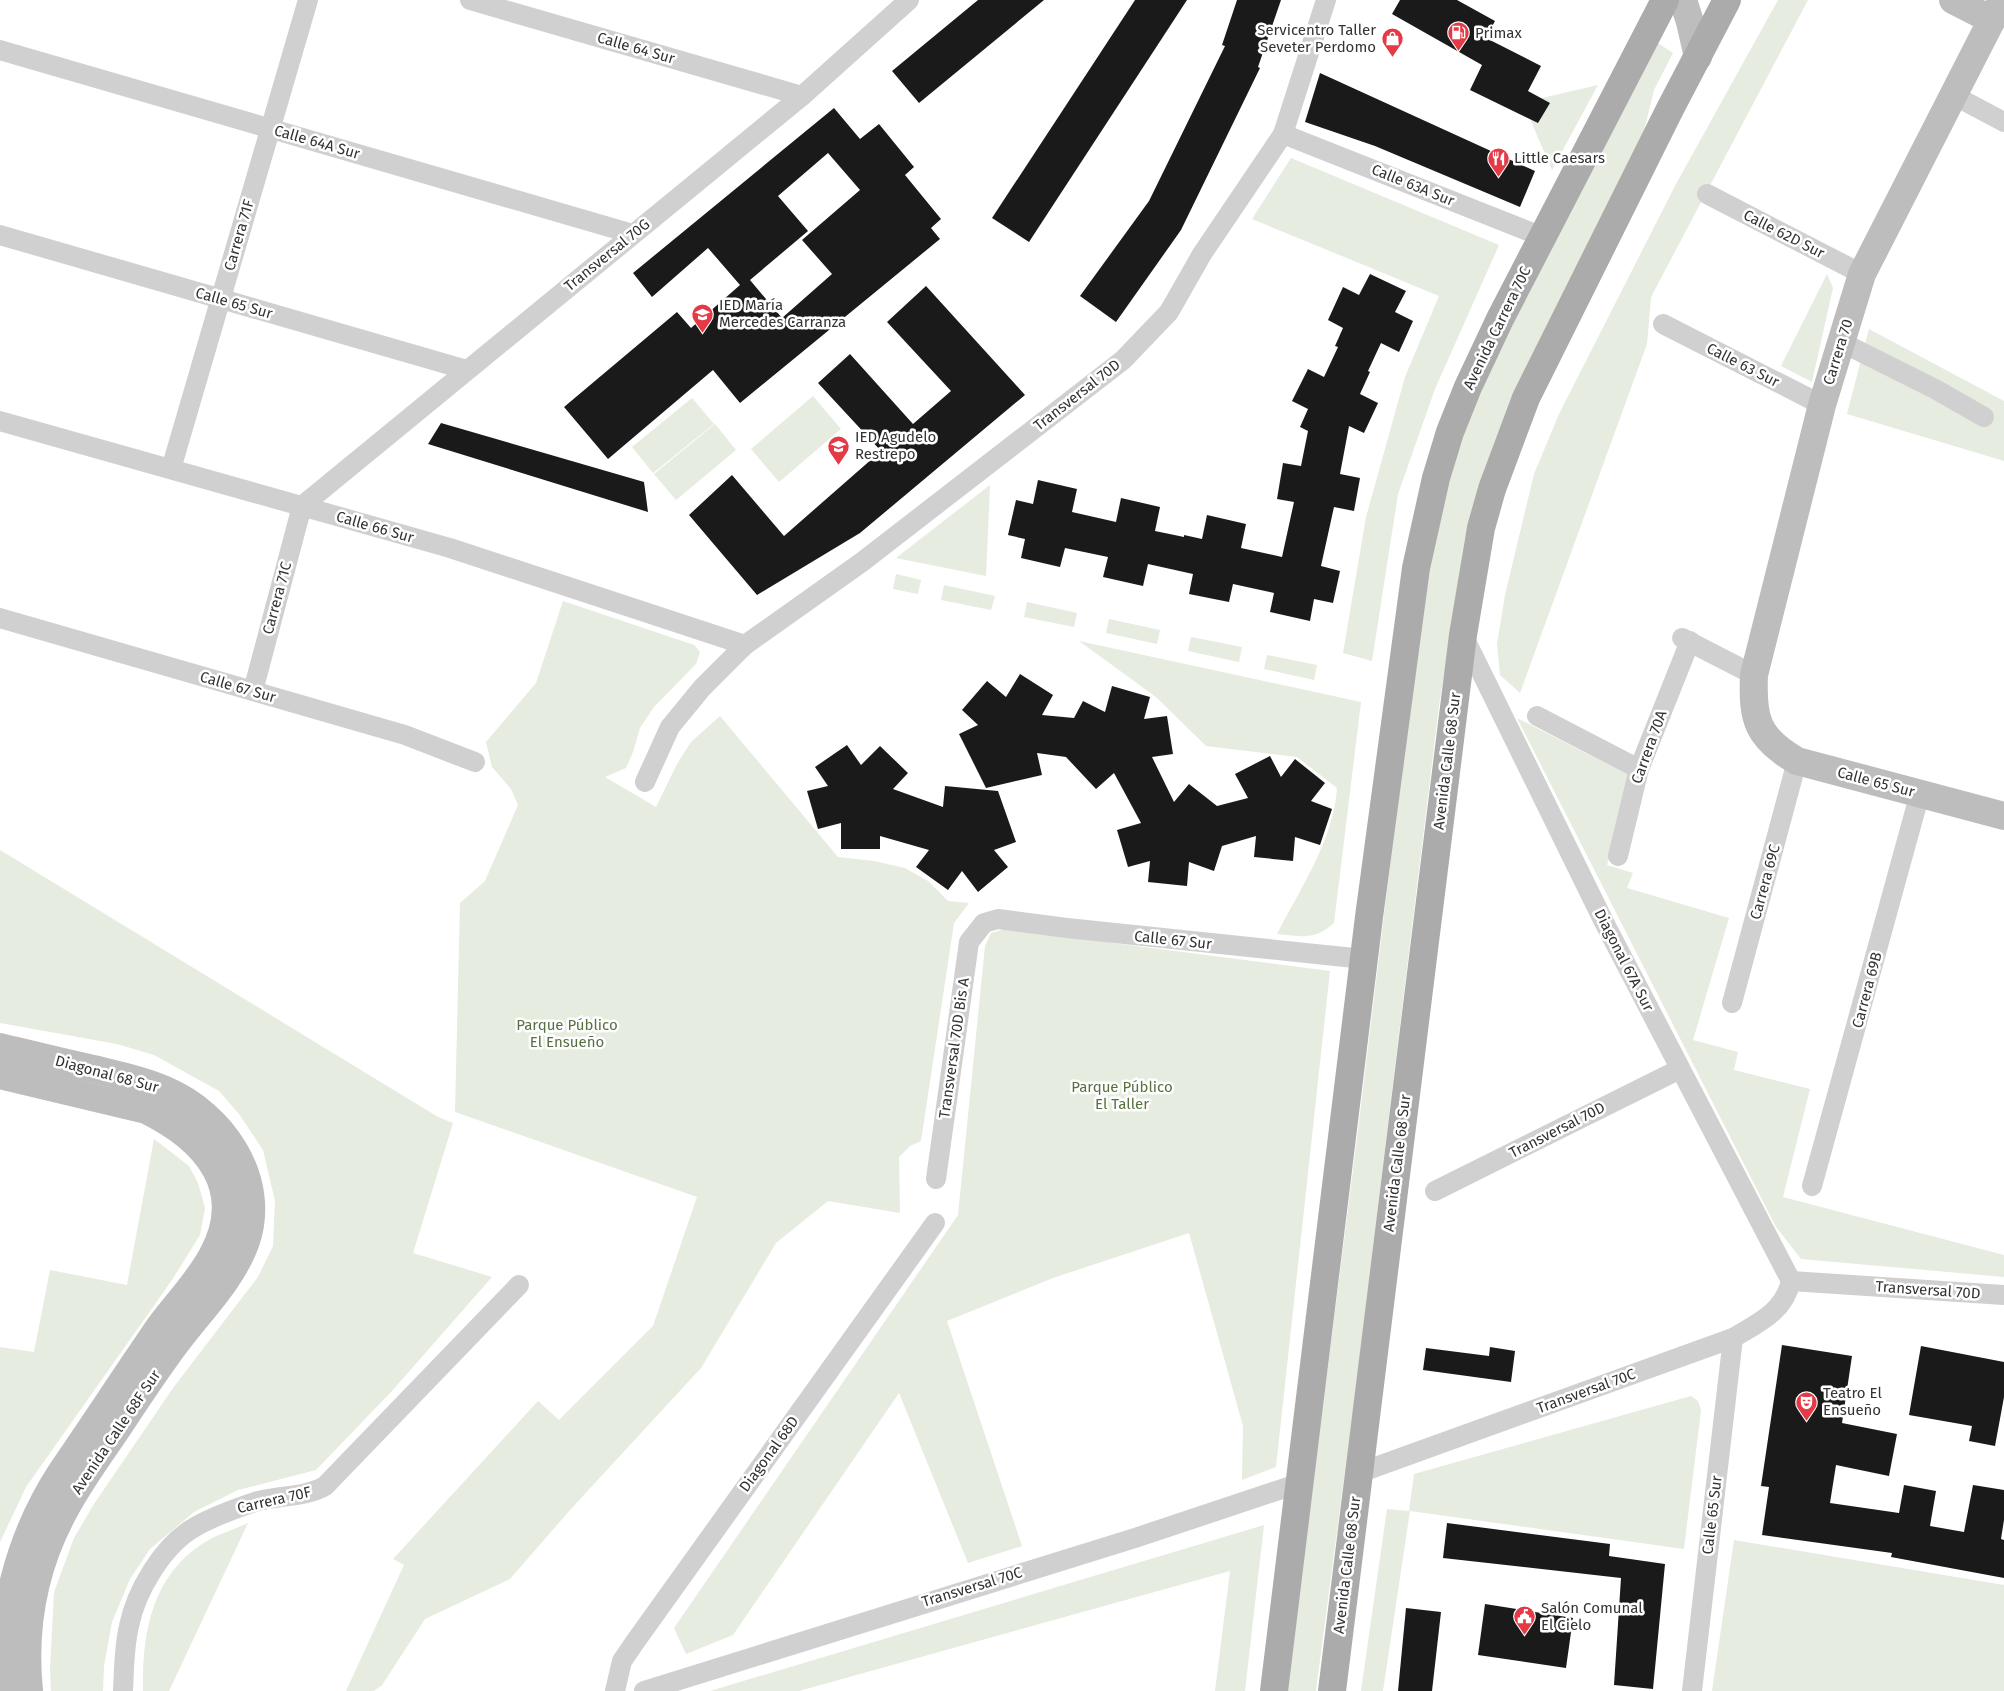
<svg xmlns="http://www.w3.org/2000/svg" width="2004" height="1691" font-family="'Fira Sans',sans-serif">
	<rect width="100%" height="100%" fill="#fff"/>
	<g fill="#e6ecdf">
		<path d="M1778,0H1808L1651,297L1647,344L1520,693L1500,675L1497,644L1505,595L1534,474L1559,414L1676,184Z"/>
		<path d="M1658,43L1673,53L1654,90L1644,131L1511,401L1484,471L1465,538L1439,706L1354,1402L1316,1691H1287L1359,1122L1410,699L1428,575L1446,485L1464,429L1500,349Z"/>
		<path d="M1598,85L1552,170L1530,119L1542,98Z"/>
		<path d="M1291,158L1499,245L1435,389L1398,494L1372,661L1343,653L1366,517L1405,377L1439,296L1252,219Z"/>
		<path d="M1827,274L1833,288L1812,382L1781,366Z"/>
		<path d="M1869,329L2004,401V461L1847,414Z"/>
		<path d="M813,396L841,429L779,482L751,449Z"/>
		<path d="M692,398L714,424L653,473L632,447Z"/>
		<path d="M715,424L736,450L676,500L654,474Z"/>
		<path d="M990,485L986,576L896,558Z"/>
		<path d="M896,574L921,580L918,594L893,589Z"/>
		<path d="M944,585L995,596L991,610L941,600Z"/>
		<path d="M563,601L694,645L700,652L696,664L654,707L640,728L633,752L626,768L605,777L656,807L677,764L691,742L720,716L838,857L874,861L905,868L928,881L948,901L969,903L954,923L921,1141L910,1146L899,1157L900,1213L828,1201L776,1243L701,1368L570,1510L510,1579L425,1619L382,1685L374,1691H346L404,1565L393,1559L538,1401L559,1420L653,1326L697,1197L455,1112L460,903L485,881L518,805L511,789L492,767L486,742L536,683Z"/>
		<path d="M1027,602L1077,613L1074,627L1024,617Z"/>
		<path d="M1109,619L1160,630L1157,644L1106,633Z"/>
		<path d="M1191,637L1242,647L1239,662L1188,651Z"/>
		<path d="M1079,641L1361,702L1334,923C1314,941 1302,936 1277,934C1300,889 1334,839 1337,788L1297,757L1206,746L1156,697Z"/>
		<path d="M1267,655L1317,665L1314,680L1264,669Z"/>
		<path d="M1517,718L1633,777L1607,865L1633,873L1627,888L1729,918L1693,1040L1738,1052L1734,1070L1810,1089L1783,1197L2004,1255V1277L1801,1259L1776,1227Z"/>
		<path d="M0,850L438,1117L453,1123L413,1253L492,1277L392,1391L316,1470L238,1490L194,1512L150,1549L130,1579L112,1622L104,1666L103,1691H51L50,1669L54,1592L74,1538L94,1504L173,1388L258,1277L273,1246L275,1201L263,1150L239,1114L219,1091L154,1055L117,1044L0,1023Z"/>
		<path d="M1005,929L1330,971L1276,1467L1242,1480L1243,1426L1189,1233L1053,1278L947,1321L1022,1546L968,1563L899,1393L733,1635L686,1654L674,1628L958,1215L985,946L991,933Z"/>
		<path d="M154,1139L189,1166L198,1183L205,1208L200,1235L172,1280L26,1487L0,1542V1347L34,1352L50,1270L127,1285Z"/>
		<path d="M1691,1396L1698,1401L1701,1410L1684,1549L1410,1511L1383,1691H1361L1387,1509L1409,1511L1414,1474Z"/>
		<path d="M248,1523L169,1691H143C142,1634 151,1578 202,1544C215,1535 233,1530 248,1523Z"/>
		<path d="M1264,1525L1245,1691H1215L1230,1571L799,1691H710Z"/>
		<path d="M1734,1540L2004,1585V1691H1712Z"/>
	</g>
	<g fill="#1a1a1a" fill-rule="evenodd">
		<path d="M978,0H1044L919,103L892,71Z"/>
		<path d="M1135,0H1187L1029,242L992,218Z"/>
		<path d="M1237,0H1281L1258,67L1260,68L1181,230L1116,322L1080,296L1149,201L1225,46L1222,45Z"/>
		<path d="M1400,0H1457L1495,21L1486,38L1541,66L1528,91L1550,103L1538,123L1470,90L1482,65L1392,14Z"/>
		<path d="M1320,73L1535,171L1520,207L1375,146L1305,122Z"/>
		<path d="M834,108L860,139L879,124L914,167L905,175L941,219L931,228L940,239L740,403L713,370L608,459L564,407L677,312L691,328L740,285L708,248L652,297L633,273ZM828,153L860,190L802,240L832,274L782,318L750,280L808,231L778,196Z"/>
		<path d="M1370,274L1406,291L1395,312L1413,321L1399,352L1381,343L1368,371L1370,372L1360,394L1378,403L1364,433L1349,426L1340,474L1360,478L1354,511L1334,507L1321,566L1340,571L1333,603L1314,599L1310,621L1270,612L1274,593L1233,584L1229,602L1189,594L1193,574L1148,564L1143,586L1103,577L1108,557L1065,548L1060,567L1021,558L1025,539L1008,535L1016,500L1033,504L1038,480L1077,489L1072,512L1116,522L1121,498L1160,507L1155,531L1184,537V535L1202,539L1207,515L1246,524L1241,548L1282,557L1294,502L1277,499L1283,463L1301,466L1308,431L1300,427L1308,409L1292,401L1308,369L1324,377L1338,347L1335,346L1343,328L1328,320L1343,287L1359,295Z"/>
		<path d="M926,286L1025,395L860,533L757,595L689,515L732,475L784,536L881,451L818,383L850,354L913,424L951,391L887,322Z"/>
		<path d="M441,423L644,482L648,512L428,444Z"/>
		<path d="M1020,674L1053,695L1042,715L1074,718L1083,701L1105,712L1112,686L1150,697L1144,719L1167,716L1173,754L1152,757L1174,802L1189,784L1217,806L1248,798L1235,774L1270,756L1281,777L1295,759L1325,783L1311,801L1332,809L1320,845L1295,837L1293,861L1254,857L1256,836L1222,846L1214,871L1189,862L1187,886L1148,882L1150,861L1128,867L1117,830L1141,823L1114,773L1096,789L1066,757L1037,753L1042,775L986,788L959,734L978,725L962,710L987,681L1006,697Z"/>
		<path d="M847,745L861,765L880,746L908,773L893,789L943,807L945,786L998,791L1016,842L994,850L1008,867L978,892L962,871L948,890L916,867L929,850L880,836V849H841V823L818,829L807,791L828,786L815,767Z"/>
		<path d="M1782,1345L1852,1356L1842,1423L1897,1434L1889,1476L1836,1465L1830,1503L1899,1513L1904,1485L1936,1491L1930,1526L1964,1532L1973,1485L2004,1490V1520L2001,1539L2004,1540V1578L1891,1557L1892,1553L1762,1535L1769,1487L1761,1486Z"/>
		<path d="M1921,1346L2004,1362V1397L1995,1446L1969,1441L1972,1426L1909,1415Z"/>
		<path d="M1490,1347L1515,1351L1511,1382L1423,1370L1426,1348L1489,1356Z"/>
		<path d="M1447,1523L1610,1544L1609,1556L1665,1564L1653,1689L1614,1685L1621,1578L1443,1558Z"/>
		<path d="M1485,1604L1573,1618L1566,1668L1478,1655Z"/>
		<path d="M1406,1608L1441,1612L1432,1691H1398Z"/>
	</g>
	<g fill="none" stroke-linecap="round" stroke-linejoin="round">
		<g stroke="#d0d0d0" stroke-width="20">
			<path d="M470,0L802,96"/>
			<path d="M0,50L633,234"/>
			<path d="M1953,95L2004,122"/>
			<path d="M1283,134L1543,237"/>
			<path d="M1707,194L1862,274"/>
			<path d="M0,235L467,370"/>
			<path d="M1663,324L1822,405"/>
			<path d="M1841,342L1935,389L1984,417"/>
			<path d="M0,421L450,548L745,645"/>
			<path d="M171,469L308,0"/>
			<path d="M0,618L405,735L475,762"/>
			<path d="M1463,635L1605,924L1791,1281"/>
			<path d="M1682,638L1754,675"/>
			<path d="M253,691L302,506L802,96L909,0"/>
			<path d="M1537,716L1639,769"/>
			<path d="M645,782L670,727L702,688L745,645L862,562L1123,360L1169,312L1202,254L1283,134L1326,0"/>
			<path d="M1618,856L1639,769L1690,641"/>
			<path d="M1732,1003L1797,761"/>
			<path d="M936,1179L969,942L984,923L998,919L1067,928L1364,959"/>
			<path d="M1812,1186L1920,793"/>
			<path d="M1435,1191L1680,1069"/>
			<path d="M1791,1281L2004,1295"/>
			<path d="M1359,1473L1733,1338C1758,1323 1784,1312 1791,1281"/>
			<path d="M123,1691C124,1670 124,1647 129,1626C136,1591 163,1545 195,1527C214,1516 234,1509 255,1502C277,1495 304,1498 325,1486L519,1285"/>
			<path d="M615,1691L622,1661L635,1642L935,1223"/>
			<path d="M644,1691L1135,1538L1300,1483"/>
			<path d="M1692,1691L1733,1338"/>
		</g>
		<g stroke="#bdbdbd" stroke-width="28">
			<path d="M1683,0L1690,22L1698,57"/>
			<path d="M1953,0L1992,20"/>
			<path d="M2002,0L1862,274L1822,405L1754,675C1752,719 1757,738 1797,761L2004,816"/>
			<path d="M0,1047C33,1055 65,1063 98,1070C121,1076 144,1080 165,1090C222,1114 267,1179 246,1241C233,1279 200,1311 177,1342C155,1371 135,1402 115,1432C96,1460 76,1487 61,1517C33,1571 23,1631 29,1691"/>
			<path d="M0,1075L146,1110C207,1140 249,1189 212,1256C198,1282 177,1303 160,1326C127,1374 95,1423 62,1471C19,1537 0,1612 4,1691"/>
		</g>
		<g stroke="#ababab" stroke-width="28">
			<path d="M1274,1691L1369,917L1416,568L1436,478L1450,432L1468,387L1500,319L1665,0"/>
			<path d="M1332,1691L1463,635L1481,528L1492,489L1526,398L1670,109L1727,0"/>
		</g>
	</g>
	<defs>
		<symbol id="fuel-pin" viewBox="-11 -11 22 30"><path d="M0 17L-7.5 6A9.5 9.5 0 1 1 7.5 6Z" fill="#e63946" stroke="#fff"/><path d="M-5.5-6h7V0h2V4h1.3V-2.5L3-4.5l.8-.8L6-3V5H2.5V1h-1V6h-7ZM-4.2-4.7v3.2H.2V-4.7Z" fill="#fff"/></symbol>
		<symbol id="shop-pin" viewBox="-11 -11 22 30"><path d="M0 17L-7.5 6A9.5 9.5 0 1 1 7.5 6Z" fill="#e63946" stroke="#fff"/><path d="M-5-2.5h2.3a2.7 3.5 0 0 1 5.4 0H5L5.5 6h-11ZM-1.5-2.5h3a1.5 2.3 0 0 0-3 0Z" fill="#fff"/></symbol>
		<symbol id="restaurant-pin" viewBox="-11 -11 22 30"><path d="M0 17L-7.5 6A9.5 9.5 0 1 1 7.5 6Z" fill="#e63946" stroke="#fff"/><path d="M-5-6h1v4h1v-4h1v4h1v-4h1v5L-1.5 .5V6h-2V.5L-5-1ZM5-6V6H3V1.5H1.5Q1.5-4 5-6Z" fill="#fff"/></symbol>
		<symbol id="school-pin" viewBox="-11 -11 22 30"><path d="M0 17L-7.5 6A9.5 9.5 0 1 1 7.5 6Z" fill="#e63946" stroke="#fff"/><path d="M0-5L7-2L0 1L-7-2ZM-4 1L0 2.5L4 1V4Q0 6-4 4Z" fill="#fff"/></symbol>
		<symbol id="theatre-pin" viewBox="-11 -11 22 30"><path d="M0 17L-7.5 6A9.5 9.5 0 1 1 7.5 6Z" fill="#e63946" stroke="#fff"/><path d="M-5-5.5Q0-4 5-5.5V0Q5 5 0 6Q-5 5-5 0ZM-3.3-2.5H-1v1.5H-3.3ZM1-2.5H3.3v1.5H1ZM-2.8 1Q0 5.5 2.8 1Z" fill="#fff"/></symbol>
		<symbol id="civic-pin" viewBox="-11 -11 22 30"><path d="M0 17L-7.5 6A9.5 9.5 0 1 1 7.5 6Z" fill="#e63946" stroke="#fff"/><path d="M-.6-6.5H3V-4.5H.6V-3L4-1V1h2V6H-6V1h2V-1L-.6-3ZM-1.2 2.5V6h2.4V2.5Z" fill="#fff"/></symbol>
	</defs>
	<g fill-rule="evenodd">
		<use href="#fuel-pin" x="1446" y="20" width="25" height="34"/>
		<use href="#shop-pin" x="1380" y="26" width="25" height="34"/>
		<use href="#restaurant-pin" x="1486" y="146" width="25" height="34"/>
		<use href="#school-pin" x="690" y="302" width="25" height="34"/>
		<use href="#school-pin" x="826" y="434" width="25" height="34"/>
		<use href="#theatre-pin" x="1794" y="1390" width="25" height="34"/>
		<use href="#civic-pin" x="1512" y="1604" width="25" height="34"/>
	</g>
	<g text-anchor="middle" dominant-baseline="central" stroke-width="5" stroke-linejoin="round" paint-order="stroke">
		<g font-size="15" fill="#333" stroke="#fff" text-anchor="start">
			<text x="1376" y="30" text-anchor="end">Servicentro Taller<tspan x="1376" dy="17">Seveter Perdomo</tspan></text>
			<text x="1475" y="33">Primax</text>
			<text x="1514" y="158">Little Caesars</text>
			<text x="719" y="305">IED María<tspan x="719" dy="17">Mercedes Carranza</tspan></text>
			<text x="855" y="437">IED Agudelo<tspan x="855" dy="17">Restrepo</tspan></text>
			<text x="1823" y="1393">Teatro El<tspan x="1823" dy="17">Ensueño</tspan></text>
			<text x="1541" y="1608">Salón Comunal<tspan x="1541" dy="17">El Cielo</tspan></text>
		</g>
		<g font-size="15" fill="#333" stroke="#fff">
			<text transform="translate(636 48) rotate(16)">Calle 64 Sur</text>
			<text transform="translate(317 142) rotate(16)">Calle 64A Sur</text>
			<text transform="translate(1413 185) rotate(22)">Calle 63A Sur</text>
			<text transform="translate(1784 234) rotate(27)">Calle 62D Sur</text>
			<text transform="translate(239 235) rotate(-74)">Carrera 71F</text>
			<text transform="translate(607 255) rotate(-39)">Transversal 70G</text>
			<text transform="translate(234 303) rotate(16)">Calle 65 Sur</text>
			<text transform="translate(1497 328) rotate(-64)">Avenida Carrera 70C</text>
			<text transform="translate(1838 352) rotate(-73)">Carrera 70</text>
			<text transform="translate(1743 365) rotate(27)">Calle 63 Sur</text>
			<text transform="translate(1077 395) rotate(-38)">Transversal 70D</text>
			<text transform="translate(375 527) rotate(16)">Calle 66 Sur</text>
			<text transform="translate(277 598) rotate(-75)">Carrera 71C</text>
			<text transform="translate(238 687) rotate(16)">Calle 67 Sur</text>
			<text transform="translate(1649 747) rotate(-70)">Carrera 70A</text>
			<text transform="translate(1447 761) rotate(-83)">Avenida Calle 68 Sur</text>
			<text transform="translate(1876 782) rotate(15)">Calle 65 Sur</text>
			<text transform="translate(1765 882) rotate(-75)">Carrera 69C</text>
			<text transform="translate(1173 940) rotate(6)">Calle 67 Sur</text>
			<text transform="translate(1624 960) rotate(63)">Diagonal 67A Sur</text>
			<text transform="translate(1867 990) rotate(-75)">Carrera 69B</text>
			<text transform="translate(954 1048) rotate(-82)">Transversal 70D Bis A</text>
			<text transform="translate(107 1074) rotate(15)">Diagonal 68 Sur</text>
			<text transform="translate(1557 1130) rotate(-27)">Transversal 70D</text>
			<text transform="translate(1397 1163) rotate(-83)">Avenida Calle 68 Sur</text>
			<text transform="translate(1928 1290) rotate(4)">Transversal 70D</text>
			<text transform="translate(1586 1391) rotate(-20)">Transversal 70C</text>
			<text transform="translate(116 1432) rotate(-56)">Avenida Calle 68F Sur</text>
			<text transform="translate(769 1454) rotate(-54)">Diagonal 68D</text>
			<text transform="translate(274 1500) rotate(-13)">Carrera 70F</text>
			<text transform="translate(1712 1515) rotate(-83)">Calle 65 Sur</text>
			<text transform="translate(1347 1565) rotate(-83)">Avenida Calle 68 Sur</text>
			<text transform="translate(972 1587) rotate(-17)">Transversal 70C</text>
		</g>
		<g font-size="15" fill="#56703f" stroke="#fff">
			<text x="567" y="1025">Parque Público<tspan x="567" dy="17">El Ensueño</tspan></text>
			<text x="1122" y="1087">Parque Público<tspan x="1122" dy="17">El Taller</tspan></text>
		</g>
	</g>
</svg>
